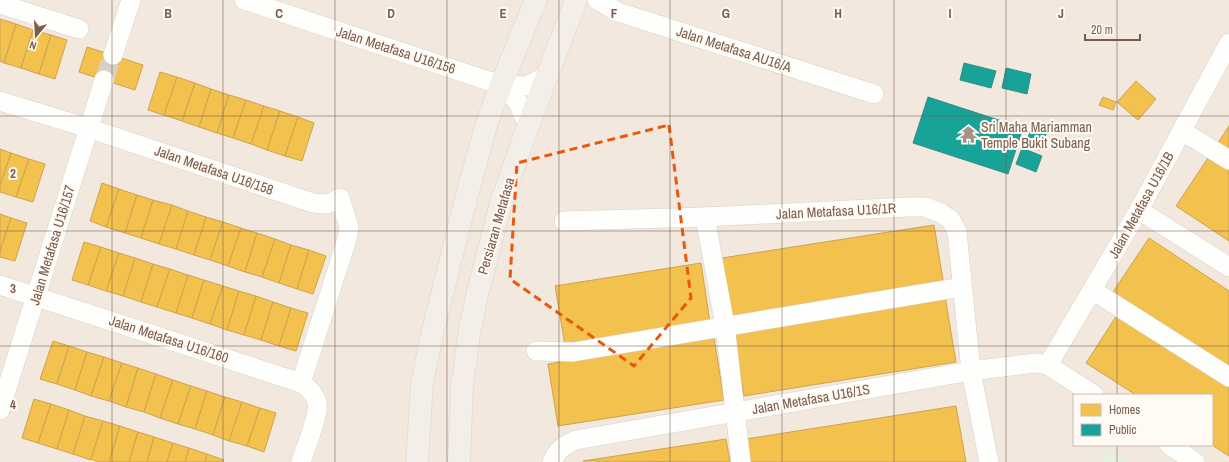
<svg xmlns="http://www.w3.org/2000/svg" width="1229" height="462" font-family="'Archivo Narrow',sans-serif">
	<rect width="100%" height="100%" fill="#f9f5f0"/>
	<path fill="#f2e8de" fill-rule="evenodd" d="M0,0H1229V462H0ZM1074,395H1212V445H1074Z"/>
	<path fill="#e7f0db" d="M1108,449L1127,462H1099Z"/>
	<g fill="#f2c14e" stroke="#cea34e">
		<path d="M0,19L16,24L4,63L0,61Z"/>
		<path d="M16,24L33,30L21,68L4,63Z"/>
		<path d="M33,30L51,35L39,74L21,68Z"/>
		<path d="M51,35L67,40L55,79L39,74Z"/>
		<path d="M87,47L143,65L135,90L79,72Z"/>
		<path d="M160,72L177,77L164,115L148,110Z"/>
		<path d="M177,77L195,83L182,121L164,115Z"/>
		<path d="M1136,81L1156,99L1138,120L1117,102Z"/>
		<path d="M195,83L211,89L199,127L182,121Z"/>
		<path d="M211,89L229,95L217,133L199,127Z"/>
		<path d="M229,95L246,100L233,138L217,133Z"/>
		<path d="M1103,97L1116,102L1113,110L1099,105Z"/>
		<path d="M246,100L264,106L251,144L233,138Z"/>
		<path d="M264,106L280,111L267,150L251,144Z"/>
		<path d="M280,111L298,117L285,156L267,150Z"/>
		<path d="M298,117L314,123L302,161L285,156Z"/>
		<path d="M1229,126V155L1216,146Z"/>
		<path d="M0,149L11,153L0,186Z"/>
		<path d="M11,153L29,159L16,197L0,192V186Z"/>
		<path d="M1210,155L1229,167V241L1176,206Z"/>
		<path d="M29,159L45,164L33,202L16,197Z"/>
		<path d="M102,183L119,189L106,227L90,221Z"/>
		<path d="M119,189L137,195L125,233L106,227Z"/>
		<path d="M137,195L153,200L141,238L125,233Z"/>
		<path d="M153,200L172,205L159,244L141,238Z"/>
		<path d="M172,205L188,211L176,249L159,244Z"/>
		<path d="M188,211L206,217L194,255L176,249Z"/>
		<path d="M0,214L11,218L0,251Z"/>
		<path d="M206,217L223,222L210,260L194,255Z"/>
		<path d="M11,218L27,223L15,261L0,257V251Z"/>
		<path d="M223,222L241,228L228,266L210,260Z"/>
		<path d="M934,225L944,286L732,319L722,258Z"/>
		<path d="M241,228L257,233L245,272L228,266Z"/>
		<path d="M257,233L275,239L262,277L245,272Z"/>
		<path d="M1149,238L1229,291V368L1113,292Z"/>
		<path d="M275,239L291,245L279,283L262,277Z"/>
		<path d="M84,242L101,247L88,285L72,280Z"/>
		<path d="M291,245L309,250L297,289L279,283Z"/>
		<path d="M101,247L119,253L106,291L88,285Z"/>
		<path d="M309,250L326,256L313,294L297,289Z"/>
		<path d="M119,253L135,258L123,296L106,291Z"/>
		<path d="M135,258L153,264L141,302L123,296Z"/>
		<path d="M701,263L710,323L565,346L555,286Z"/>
		<path d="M153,264L170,269L157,307L141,302Z"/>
		<path d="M170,269L188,275L176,313L157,307Z"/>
		<path d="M188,275L204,280L192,318L176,313Z"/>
		<path d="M204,280L223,286L210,324L192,318Z"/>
		<path d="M223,286L239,291L227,330L210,324Z"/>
		<path d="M239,291L256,296L244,335L227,330Z"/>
		<path d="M256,296L273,302L261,340L244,335Z"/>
		<path d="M945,296L956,362L744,396L733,329Z"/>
		<path d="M273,302L291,308L279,346L261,340Z"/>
		<path d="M291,308L308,313L296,351L279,346Z"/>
		<path d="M1119,312L1229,383V456L1212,445V395H1136L1086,363Z"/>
		<path d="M714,338L724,400L558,426L548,364Z"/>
		<path d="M53,341L69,346L57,384L40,379Z"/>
		<path d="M69,346L87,352L75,390L57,384Z"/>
		<path d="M87,352L104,357L91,396L75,390Z"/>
		<path d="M104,357L122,363L109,401L91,396Z"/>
		<path d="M122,363L138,368L126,407L109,401Z"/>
		<path d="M138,368L156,374L144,412L126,407Z"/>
		<path d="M156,374L173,380L160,418L144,412Z"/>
		<path d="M173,380L191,386L178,424L160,418Z"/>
		<path d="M191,386L207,391L195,429L178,424Z"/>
		<path d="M207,391L225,397L213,435L195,429Z"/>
		<path d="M225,397L242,402L229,441L213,435Z"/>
		<path d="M34,399L51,404L38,443L22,438Z"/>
		<path d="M242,402L260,408L247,446L229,441Z"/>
		<path d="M51,404L69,410L57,449L38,443Z"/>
		<path d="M956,406L966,462H750L746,439Z"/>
		<path d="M260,408L276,413L264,452L247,446Z"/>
		<path d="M69,410L85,416L73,454L57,449Z"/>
		<path d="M85,416L103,421L91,460L73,454Z"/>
		<path d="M103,421L120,426L109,462H99L91,459Z"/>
		<path d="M120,426L138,432L129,462H109Z"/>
		<path d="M138,432L154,437L147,462H129Z"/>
		<path d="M154,437L173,443L167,462H147Z"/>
		<path d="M726,439L730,462L583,461Z"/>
		<path d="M173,443L189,448L185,462H167Z"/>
		<path d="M189,448L207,454L205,462H185Z"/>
		<path d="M207,454L224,460L223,462H205Z"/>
	</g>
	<g fill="#17a398" stroke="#358e82">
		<path d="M964,63L996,71L991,88L960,80Z"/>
		<path d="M1006,68L1031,74L1027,94L1002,88Z"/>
		<path d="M928,97L1023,128L1008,174L913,143Z"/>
		<path d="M1033,124L1048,129L1040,150L1025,145Z"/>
		<path d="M1022,148L1042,156L1036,172L1016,164Z"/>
	</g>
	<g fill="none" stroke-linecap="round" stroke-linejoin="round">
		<path stroke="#d9cfc7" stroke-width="19" stroke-dasharray="19 10" stroke-linecap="butt" d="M104,80L113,55"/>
		<defs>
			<g id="minor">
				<path d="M244,0L501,85L518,102L528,126"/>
				<path d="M597,0L618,12L874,94"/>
				<path d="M0,4L79,29"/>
				<path d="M113,55L131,0"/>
				<path d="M501,85L526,86L547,76"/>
				<path d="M0,101L88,128L313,203L328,204L340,198L349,227L347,239L301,383"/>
				<path d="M1182,131L1229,160"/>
				<path d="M1139,210L1229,267"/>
				<path d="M705,217L725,326L741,462"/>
				<path d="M564,221L705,217L909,207H925L941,213L951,220L957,232L971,371L989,462"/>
				<path d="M0,285L301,383C308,387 314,393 317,402C320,414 305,449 301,462"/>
				<path d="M1092,290L1229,377"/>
				<path d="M536,351L573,352L962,287"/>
				<path d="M1048,365L1139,210L1229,43"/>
				<path d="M0,410L104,80"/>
				<path d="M1169,445L1195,462"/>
				<path d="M552,462C557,450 564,445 576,440L971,371L1035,363L1048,365L1094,395"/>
			</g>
			<g id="major">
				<path d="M417,462L422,384L432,334L467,195L486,126L501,85L536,0"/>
				<path d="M459,462L462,387L469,335L477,295L501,203L528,126L576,0"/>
			</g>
		</defs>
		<use href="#minor" stroke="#d7d1cb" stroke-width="20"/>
		<use href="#major" stroke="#dad1cc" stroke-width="23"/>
		<use href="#minor" stroke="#fefefd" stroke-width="19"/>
		<use href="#major" stroke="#f3eee8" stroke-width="22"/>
	</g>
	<path fill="none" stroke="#e8590c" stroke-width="3" stroke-dasharray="8 5" stroke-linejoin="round" d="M669,125L691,298L634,366L510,279L517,163Z"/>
	<path fill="none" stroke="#7a5c4d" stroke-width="1" stroke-opacity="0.55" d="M112,0V462M223,0V462M335,0V462M447,0V462M559,0V462M670,0V462M782,0V462M894,0V462M1006,0V462M1117,0V395M0,116H1229M0,231H1229M0,346H1229M1117,445V462"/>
	<defs>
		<symbol id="temple-bare" viewBox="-9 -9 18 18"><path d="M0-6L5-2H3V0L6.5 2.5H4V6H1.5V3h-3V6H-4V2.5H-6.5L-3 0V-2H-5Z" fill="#a69286" stroke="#fffaf3" stroke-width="2.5" paint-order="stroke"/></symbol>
	</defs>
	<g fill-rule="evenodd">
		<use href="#temple-bare" x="956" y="122" width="25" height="25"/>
	</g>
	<g text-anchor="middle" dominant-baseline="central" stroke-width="4" stroke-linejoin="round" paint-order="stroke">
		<g font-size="14" fill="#7a5c4d" stroke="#fffaf3">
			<text transform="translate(734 49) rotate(18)">Jalan Metafasa AU16/A</text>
			<text transform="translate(396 50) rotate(18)">Jalan Metafasa U16/156</text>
			<text transform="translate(214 170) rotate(19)">Jalan Metafasa U16/158</text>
			<text transform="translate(1141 205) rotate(-61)">Jalan Metafasa U16/1B</text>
			<text transform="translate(836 211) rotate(-3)">Jalan Metafasa U16/1R</text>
			<text transform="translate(496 226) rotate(-74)">Persiaran Metafasa</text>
			<text transform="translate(52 245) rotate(-73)">Jalan Metafasa U16/157</text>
			<text transform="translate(169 339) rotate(18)">Jalan Metafasa U16/160</text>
			<text transform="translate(811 399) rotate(-10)">Jalan Metafasa U16/1S</text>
		</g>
		<g font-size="14" fill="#7a5c4d" stroke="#fffaf3" text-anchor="start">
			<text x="981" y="127">Sri Maha Mariamman<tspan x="981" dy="16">Temple Bukit Subang</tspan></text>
		</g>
	</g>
	<g font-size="13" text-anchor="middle" font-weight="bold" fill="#7a5c4d" stroke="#fffaf3" stroke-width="4" stroke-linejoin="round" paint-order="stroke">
		<text x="168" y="18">B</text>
		<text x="279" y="18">C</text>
		<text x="391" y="18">D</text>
		<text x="503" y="18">E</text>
		<text x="614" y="18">F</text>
		<text x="726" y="18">G</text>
		<text x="838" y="18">H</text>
		<text x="950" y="18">I</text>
		<text x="1061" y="18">J</text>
		<text x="13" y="178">2</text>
		<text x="13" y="293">3</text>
		<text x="13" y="409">4</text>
	</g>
	<rect x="1073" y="394" width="140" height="52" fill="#fffaf3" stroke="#cabbb1"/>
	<rect x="1081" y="404" width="20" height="12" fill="#f2c14e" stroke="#cabbb1"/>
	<text x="1109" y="414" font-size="12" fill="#7a5c4d">Homes</text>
	<rect x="1081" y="424" width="20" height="12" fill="#17a398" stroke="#cabbb1"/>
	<text x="1109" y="434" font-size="12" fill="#7a5c4d">Public</text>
	<g transform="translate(36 36) rotate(198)" stroke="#fffaf3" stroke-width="3" paint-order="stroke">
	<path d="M0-3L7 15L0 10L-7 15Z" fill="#7a5c4d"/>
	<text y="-6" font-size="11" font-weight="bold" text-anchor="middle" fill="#7a5c4d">N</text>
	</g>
	<path d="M1085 34v6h55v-6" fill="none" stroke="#7a5c4d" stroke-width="2"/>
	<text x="1091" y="34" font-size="12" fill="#7a5c4d" stroke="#fffaf3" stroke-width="3" paint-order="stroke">20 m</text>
</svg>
